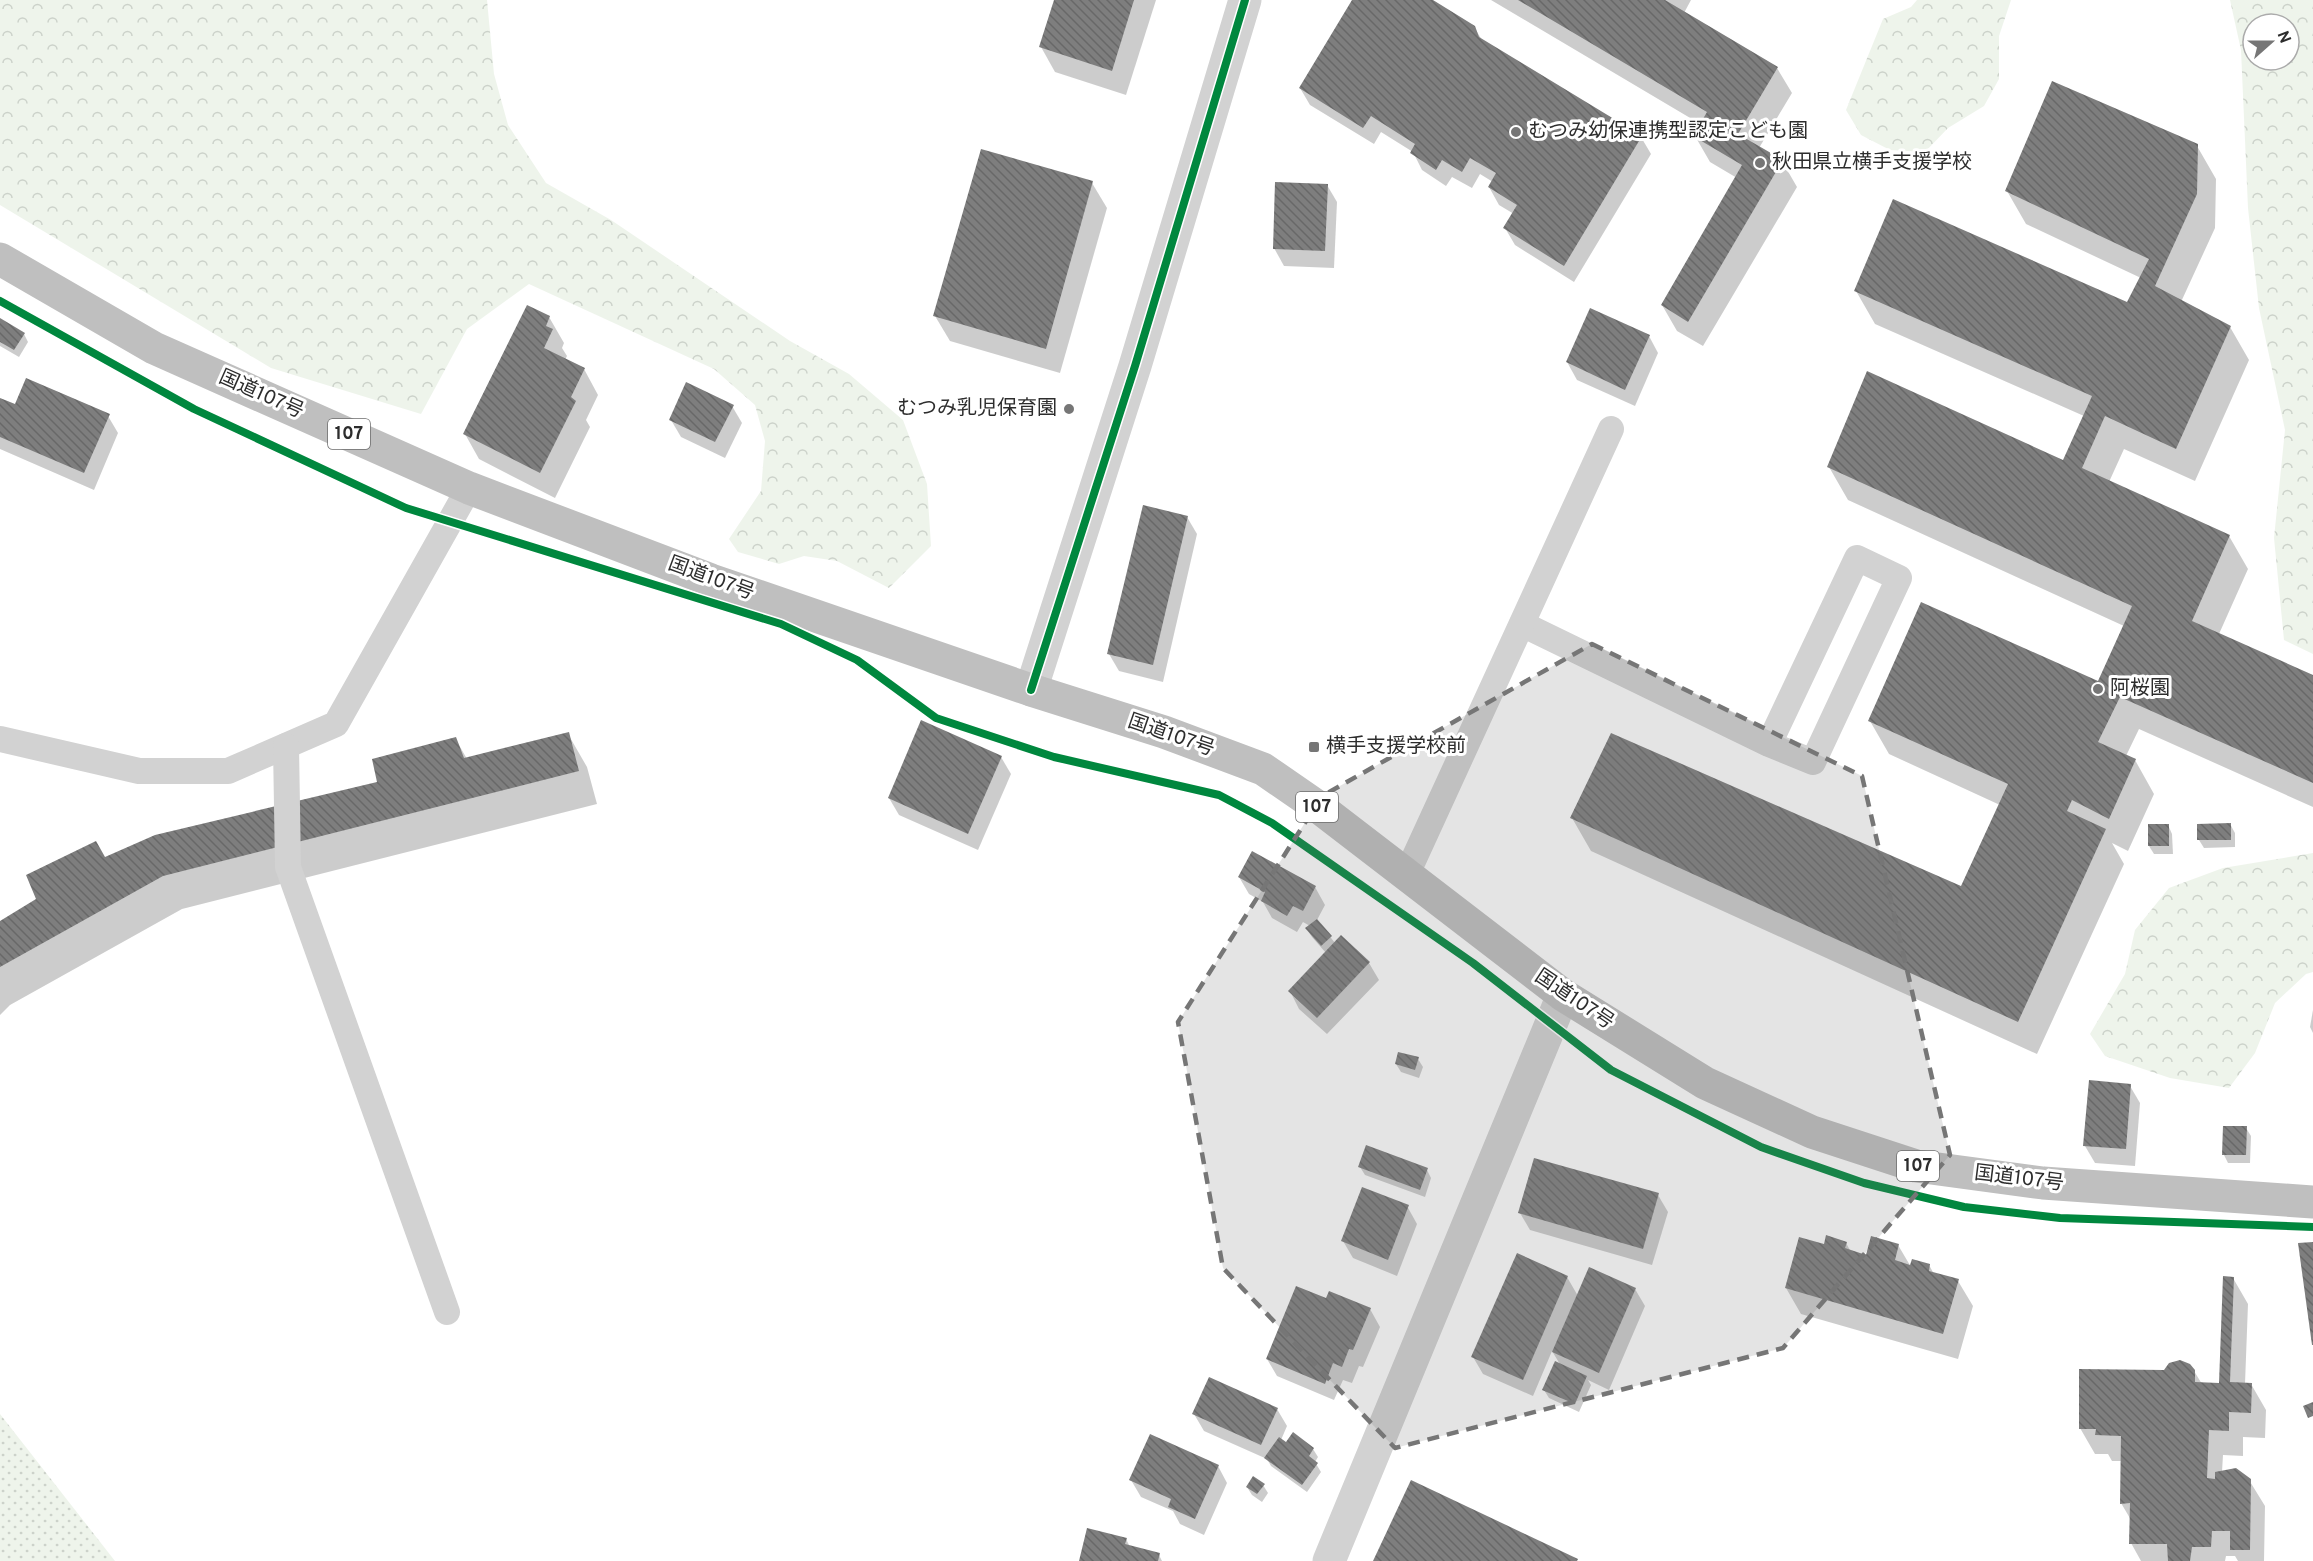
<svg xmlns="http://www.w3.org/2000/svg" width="2313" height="1561" font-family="Overpass,'Noto Sans JP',sans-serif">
	<defs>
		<pattern id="grass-dots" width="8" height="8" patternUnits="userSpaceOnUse" patternTransform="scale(1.5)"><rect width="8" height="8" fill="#eef4eb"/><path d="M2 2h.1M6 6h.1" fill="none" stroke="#ccd2ca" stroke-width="1.8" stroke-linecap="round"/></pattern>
		<pattern id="forest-crowns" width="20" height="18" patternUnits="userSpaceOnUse" patternTransform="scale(1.5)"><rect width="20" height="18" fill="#eef4eb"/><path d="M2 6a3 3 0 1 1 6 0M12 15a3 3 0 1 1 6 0" fill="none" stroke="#ccd2ca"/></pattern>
		<pattern id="building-back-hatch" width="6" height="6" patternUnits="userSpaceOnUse" patternTransform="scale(1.5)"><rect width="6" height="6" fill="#7e7e7e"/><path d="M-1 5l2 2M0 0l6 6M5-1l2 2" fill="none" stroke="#686868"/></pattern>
	</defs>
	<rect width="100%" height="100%" fill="#fff"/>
	<path fill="url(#grass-dots)" d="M0,1414L115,1561H0Z"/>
	<g fill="url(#forest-crowns)" fill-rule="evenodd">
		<path d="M0,0H487L494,74L508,125L546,183L611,220L790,341L849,374L903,420L927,484L931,546L889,588L837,561L804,556L779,564L738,552L729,539L761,491L765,441L755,405L714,369L529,284L467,329L421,414L271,368L0,205Z"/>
		<path d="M1917,0H2011L1999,36V79L1984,106L1948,128L1925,152L1890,150L1861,135L1846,110L1883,19L1911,7Z"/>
		<path d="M2230,0H2313V654L2284,640L2274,538L2285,430L2259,308L2248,208L2241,50ZM2253,24H2289V60H2253Z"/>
		<path d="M2313,853V972L2306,974L2275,1003L2255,1053L2229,1088L2170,1078L2105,1056L2090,1034L2125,974L2135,930L2169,888L2223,868Z"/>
	</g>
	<g fill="#0003">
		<path d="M1055,0H1156L1126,95L1055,72L1041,47Z"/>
		<path d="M1354,0H1430L1474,27L1482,40L1641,137L1651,154L1574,282L1515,245L1505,228L1514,214L1499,205L1489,187L1493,182L1480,174L1472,188L1452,177L1446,186L1422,170L1413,152L1381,132L1374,144L1310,105L1300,88Z"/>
		<path d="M1491,0H1691L1684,13L1777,68L1792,93L1759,148L1782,161L1797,187L1703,346L1677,331L1662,305L1737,178L1710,162L1695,136L1702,125Z"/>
		<path d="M2197,146L2216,179L2215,228L2181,302L2230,327L2249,360L2195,481L2124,449L2109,482L2229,536L2248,569L2219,634L2313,676V807L2139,729L2126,756L2135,760L2154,794L2128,851L2112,843L2124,864L2037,1054L1591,851L1572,818L1962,888L2000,805L1889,754L1870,721L2098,683L2124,626L1848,500L1829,467L2064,462L2084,416L1875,324L1856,291L2127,304L2141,278L2026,224L2007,191Z"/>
		<path d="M1092,183L1107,208L1060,373L950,341L935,316Z"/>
		<path d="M1327,185L1337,202L1334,268L1284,266L1274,248Z"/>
		<path d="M549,317L564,343L562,348L567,356L565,360L584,369L598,395L586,420L590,427L555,498L479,459L465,434Z"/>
		<path d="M0,320L24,334L28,342L19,357L0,346Z"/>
		<path d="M1649,336L1658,353L1635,406L1577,380L1567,362Z"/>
		<path d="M0,399L16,406L108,416L118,433L94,490L0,449Z"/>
		<path d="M732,406L742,423L725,458L681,437L671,420Z"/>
		<path d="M1187,517L1197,534L1163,682L1119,671L1109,654Z"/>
		<path d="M568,734L587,767L597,804L182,909L10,1005L0,1015V922L105,859L379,783L455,738L467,759Z"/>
		<path d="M1001,757L1011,774L978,850L899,815L889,798Z"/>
		<path d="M2230,824L2235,833V847L2204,848L2199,840V825Z"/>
		<path d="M2168,825L2172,834L2173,854H2154L2149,846Z"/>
		<path d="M1239,877L1315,887L1325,905L1317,920L1335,943L1369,963L1379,980L1327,1034L1299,1009L1290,991L1326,953L1312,937L1307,929L1310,926L1303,922L1297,932L1272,918L1263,902L1249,894Z"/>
		<path d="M2313,1010V1033L2310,1027Z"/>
		<path d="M1418,1059L1423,1067L1419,1078L1401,1072L1396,1064Z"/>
		<path d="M2130,1086L2140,1103L2135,1166L2095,1163L2085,1146Z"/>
		<path d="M2246,1128L2251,1136L2250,1163H2228L2224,1155Z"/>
		<path d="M1360,1167L1427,1170L1431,1178L1425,1197L1365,1175Z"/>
		<path d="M1658,1195L1668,1212L1652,1265L1530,1230L1520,1213Z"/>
		<path d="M1407,1206L1417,1224L1397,1276L1353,1258L1343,1241Z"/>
		<path d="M1846,1243L1851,1252L1867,1257L1898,1245L1911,1267L1929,1265L1934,1274L1958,1281L1973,1306L1958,1359L1801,1314L1786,1288L1825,1246Z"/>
		<path d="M1567,1277L1578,1296L1635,1289L1645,1306L1609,1390L1588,1380L1591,1385L1579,1412L1549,1398L1544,1390L1561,1366L1552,1351L1533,1396L1483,1374L1473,1357Z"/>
		<path d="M2233,1278L2248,1304L2245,1384H2251L2266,1410L2265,1438L2243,1437V1456L2223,1455L2222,1472L2249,1480L2265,1506L2264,1561H2238L2235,1556H2226L2225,1561H2141L2131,1543V1520L2121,1503L2122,1461H2112L2108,1454H2095L2080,1428L2194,1371L2202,1384L2221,1385Z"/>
		<path d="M1327,1300L1370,1309L1380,1327L1363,1367L1359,1366L1352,1383L1343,1380L1334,1400L1277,1376L1267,1359Z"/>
		<path d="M1277,1409L1287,1426L1281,1440L1287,1444L1293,1434L1313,1449L1318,1457L1315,1462L1321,1472L1307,1492L1271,1466L1267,1459L1204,1431L1194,1414Z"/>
		<path d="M1218,1466L1227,1483L1204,1535L1180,1524L1173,1511L1141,1497L1131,1480Z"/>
		<path d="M1263,1485L1268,1493L1262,1502L1252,1495L1247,1487Z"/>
		<path d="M1126,1539L1130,1547L1159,1555L1162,1561H1080Z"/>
	</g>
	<g fill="url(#building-back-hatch)">
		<path d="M1054,0H1134L1112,71L1039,47Z"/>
		<path d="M1352,0H1433L1475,26L1479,37L1642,136L1564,266L1503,228L1517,205L1488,187L1496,173L1470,158L1462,172L1442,160L1436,170L1410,153L1415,144L1371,116L1363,128L1299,88Z"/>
		<path d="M1518,0H1665L1778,67L1738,134L1783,160L1688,322L1661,305L1742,165L1693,136L1707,112Z"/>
		<path d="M2052,81L2198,144L2197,194L2155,286L2231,326L2176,449L2105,416L2082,468L2230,535L2192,621L2313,675V783L2120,697L2098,742L2136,759L2109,819L2072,800L2067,811L2106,829L2018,1022L1570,818L1611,733L1961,886L2008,784L1868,721L1921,602L2098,681L2132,606L1827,467L1867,371L2063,460L2092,396L1854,291L1893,199L2127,302L2149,259L2005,191Z"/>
		<path d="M981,149L1093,181L1046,349L933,316Z"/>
		<path d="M1275,182L1328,184L1325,251L1273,249Z"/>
		<path d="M527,305L550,316L546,326L553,329L544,348L585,368L571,397L576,401L540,473L463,434Z"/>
		<path d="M1590,308L1650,335L1625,390L1566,362Z"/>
		<path d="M0,318L25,333L14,350L0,342Z"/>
		<path d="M26,378L110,414L84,473L0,437V398L15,404Z"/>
		<path d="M686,382L734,405L715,442L669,420Z"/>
		<path d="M1143,505L1188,516L1153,665L1107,654Z"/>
		<path d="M921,720L1002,756L968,834L888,798Z"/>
		<path d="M569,732L579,771L163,876L0,967V921L36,899L26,875L96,841L105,857L155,835L377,782L372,759L456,737L464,758Z"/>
		<path d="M2231,823V840H2197V824Z"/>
		<rect x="2148" y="824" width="21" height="22"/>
		<path d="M1252,851L1316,886L1303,911L1293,906L1287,916L1261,901L1265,892L1238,877Z"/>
		<path d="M1317,919L1332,936L1321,946L1305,928Z"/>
		<path d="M1341,935L1370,962L1317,1018L1288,991Z"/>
		<path d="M1398,1052L1419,1057L1415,1070L1395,1064Z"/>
		<path d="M2089,1080L2131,1084L2126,1149L2083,1146Z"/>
		<path d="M2223,1126H2247L2246,1155H2222Z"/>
		<path d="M1366,1145L1428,1168L1420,1190L1358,1167Z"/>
		<path d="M1534,1158L1659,1193L1643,1249L1518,1213Z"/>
		<path d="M1362,1187L1409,1205L1388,1260L1341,1241Z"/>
		<path d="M1826,1235L1847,1242L1845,1248L1866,1255L1871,1236L1899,1244L1895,1260L1910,1265L1912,1259L1930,1264L1929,1271L1959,1279L1943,1334L1785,1288L1799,1237L1824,1244Z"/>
		<path d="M2313,1242V1345H2312L2298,1243Z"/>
		<path d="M1517,1253L1568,1276L1523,1380L1471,1357Z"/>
		<path d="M1589,1267L1636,1288L1599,1373L1552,1352Z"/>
		<path d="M2223,1276L2234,1277L2230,1382L2252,1383L2251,1413L2229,1412V1431L2209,1430L2207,1478L2215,1479V1472L2236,1468L2251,1479L2250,1550H2230V1531H2212L2211,1547H2192L2190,1561H2168L2167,1544H2129L2130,1503L2120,1504L2121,1436L2095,1435L2096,1429H2079V1369L2164,1370L2169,1363L2180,1360L2190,1364L2195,1370V1382L2219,1383Z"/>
		<path d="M1296,1286L1326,1298L1329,1291L1371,1308L1353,1350L1349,1349L1342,1367L1333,1363L1325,1384L1266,1359Z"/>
		<path d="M1555,1361L1587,1376L1575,1404L1542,1390Z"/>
		<path d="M1209,1377L1278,1408L1261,1445L1192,1414Z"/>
		<path d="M2313,1402V1416L2308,1418L2303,1406Z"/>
		<path d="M1293,1432L1314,1448L1309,1456L1318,1463L1302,1485L1264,1458L1279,1437L1286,1442Z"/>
		<path d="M1150,1434L1219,1465L1195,1519L1168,1507L1171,1499L1129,1480Z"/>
		<path d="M1253,1476L1265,1484L1257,1494L1246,1487Z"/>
		<path d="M1411,1480L1578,1559L1577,1561H1373Z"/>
		<path d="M1087,1528L1127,1538L1125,1544L1160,1553L1158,1561H1079Z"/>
	</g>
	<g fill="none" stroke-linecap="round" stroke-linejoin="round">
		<g stroke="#d2d2d2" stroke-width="26">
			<path d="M1522,624L1769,744L1813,762L1899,578L1857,558L1769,744"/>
			<path d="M0,739L139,771H228L336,724L469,488"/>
			<path d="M286,746L288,867L447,1312"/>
			<path d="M1406,876L1611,429"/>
		</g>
		<g stroke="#d2d2d2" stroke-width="33">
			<path d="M1031,690L1135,366L1245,0"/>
			<path d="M1329,1561L1563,995"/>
		</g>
		<path stroke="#bfbfbf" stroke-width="33" d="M0,259L154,348L469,488L711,580L1031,690L1164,732L1263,769L1321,809L1563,995L1705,1083L1812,1132L1916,1166L2043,1183L2313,1202"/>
		<defs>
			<g id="cycleway">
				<path d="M0,301L194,409L406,508L781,624L857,660L936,718L1054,757L1219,795L1272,823L1473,963L1611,1070L1761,1147L1864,1183L1964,1207L2060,1218L2313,1227"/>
				<path d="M1031,690L1135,366L1245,0"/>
			</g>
		</defs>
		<use href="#cycleway" stroke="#fff" stroke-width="11"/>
		<use href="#cycleway" stroke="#00873e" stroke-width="8"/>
	</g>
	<path fill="#767676" fill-opacity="0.2" stroke="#767676" stroke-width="4.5" stroke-dasharray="12 8" stroke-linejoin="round" d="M1592,644L1862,776L1950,1155L1783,1348L1395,1448L1223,1268L1178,1022L1322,796Z"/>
	<g fill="#767676" stroke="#fff" stroke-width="2">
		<circle cx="1516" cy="132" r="6"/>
		<circle cx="1760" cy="163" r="6"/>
		<circle cx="1069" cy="409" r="6"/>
		<circle cx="2098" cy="689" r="6"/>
		<rect x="1308" y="741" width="12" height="12" rx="3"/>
	</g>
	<g text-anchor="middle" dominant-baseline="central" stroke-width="6" stroke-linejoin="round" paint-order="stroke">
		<g fill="#fff" stroke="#6c6c6c" stroke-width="1.5">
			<rect x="328" y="419" width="42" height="30" rx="4.5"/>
			<rect x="1296" y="792" width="42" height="30" rx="4.5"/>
			<rect x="1897" y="1151" width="42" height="30" rx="4.5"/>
		</g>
		<g font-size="18" font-weight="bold" fill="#2d2d2d">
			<text x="349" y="434">107</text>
			<text x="1317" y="807">107</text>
			<text x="1918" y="1166">107</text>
		</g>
		<g font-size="20" fill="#2d2d2d" stroke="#fff" text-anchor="start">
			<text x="1528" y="132">むつみ幼保連携型認定こども園</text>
			<text x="1772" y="163">秋田県立横手支援学校</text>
			<text x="1057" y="409" text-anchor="end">むつみ乳児保育園</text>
			<text x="2110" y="689">阿桜園</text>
			<text x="1326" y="747">横手支援学校前</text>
		</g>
		<g font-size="20" fill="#2d2d2d" stroke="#fff">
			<text transform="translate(261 395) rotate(24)">国道107号</text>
			<text transform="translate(711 579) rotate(20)">国道107号</text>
			<text transform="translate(1171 736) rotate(19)">国道107号</text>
			<text transform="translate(1574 1000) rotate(34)">国道107号</text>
			<text transform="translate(2019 1179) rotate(7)">国道107号</text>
		</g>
	</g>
	<g transform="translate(2271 42) rotate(69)"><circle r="28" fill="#ffffff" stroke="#ababab" stroke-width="1.5"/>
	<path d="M0-4.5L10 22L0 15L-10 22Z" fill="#767676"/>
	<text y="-9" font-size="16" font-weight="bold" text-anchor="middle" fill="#2d2d2d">N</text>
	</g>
</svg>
